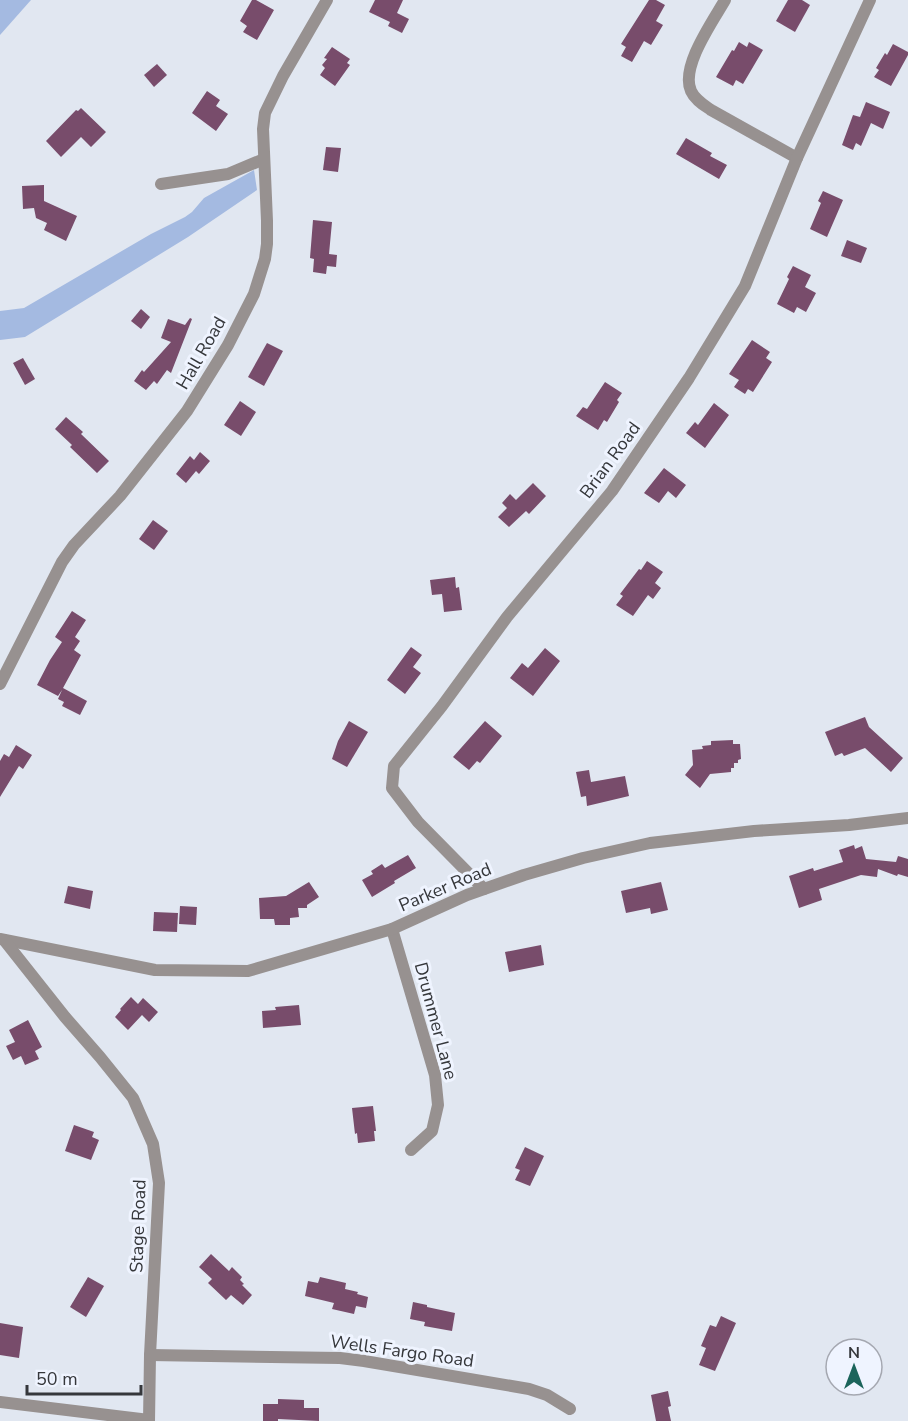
<svg xmlns="http://www.w3.org/2000/svg" width="908" height="1421" font-family="'Nunito Sans',sans-serif">
	<rect width="100%" height="100%" fill="#e1e7f1"/>
	<g fill="#a4bae1">
		<path d="M0,0H31L0,35Z"/>
		<path d="M254,170L257,190L188,237L25,337L0,340V311L24,308L151,234L185,217L192,212L204,198Z"/>
	</g>
	<g fill="#784c6b">
		<path d="M252,0H256L274,10L257,40L243,32L247,26L240,21Z"/>
		<path d="M375,0H403L397,13L409,19L402,33L388,26L390,22L369,12Z"/>
		<path d="M649,0H656L665,5L656,21L663,25L651,45L644,41L632,62L621,56L626,47L621,44Z"/>
		<path d="M788,0H802L810,5L795,32L776,21Z"/>
		<path d="M739,42L747,47L749,42L763,50L743,84L736,80L733,86L716,77L732,50L734,51Z"/>
		<path d="M893,44L908,52V55L891,86L874,77L879,70L876,68L885,53L887,55Z"/>
		<path d="M332,47L350,59L347,63L350,65L335,86L320,75L325,68L322,65L327,59L324,58Z"/>
		<path d="M157,64L167,75L154,87L144,75Z"/>
		<path d="M207,91L220,100L216,106L228,114L216,131L192,113Z"/>
		<path d="M866,102L890,112L883,129L871,123L861,146L856,143L853,150L842,145L853,115L860,117Z"/>
		<path d="M81,108L106,132L91,147L81,137L61,157L46,141L76,110L78,111Z"/>
		<path d="M686,138L712,153L710,156L727,165L719,179L676,154Z"/>
		<path d="M326,147L341,148L338,172L323,170Z"/>
		<path d="M44,185V201L77,216L66,241L44,230L47,223L36,218L34,208L23,209L22,186Z"/>
		<path d="M823,191L843,200L827,237L810,229L821,203L818,201Z"/>
		<path d="M313,220L332,222L329,254L337,255L336,267L327,266L326,274L313,272L314,259L310,258Z"/>
		<path d="M847,240L867,248L861,263L841,256Z"/>
		<path d="M793,266L811,275L805,287L816,293L806,312L797,307L794,313L777,304L789,279L787,277Z"/>
		<path d="M141,309L150,317L141,329L131,321Z"/>
		<path d="M190,318L192,319L171,373L167,370L157,384L154,381L146,390L134,381L142,370L144,372L171,342L161,338L168,319L185,325Z"/>
		<path d="M752,340L770,352L766,358L772,362L753,392L748,389L745,394L734,387L739,380L729,374Z"/>
		<path d="M267,343L283,351L264,386L248,377Z"/>
		<path d="M23,358L35,379L25,385L13,363Z"/>
		<path d="M605,382L622,393L617,400L619,402L607,422L604,420L598,430L576,416L583,407L587,409Z"/>
		<path d="M240,401L256,412L241,436L224,425Z"/>
		<path d="M714,403L729,415L705,448L686,433L695,422L698,425Z"/>
		<path d="M66,417L83,432L81,434L109,461L97,473L70,447L72,445L55,429Z"/>
		<path d="M200,452L210,461L199,474L196,471L186,483L176,474L190,456L194,460Z"/>
		<path d="M664,468L686,485L676,498L668,491L659,503L644,493Z"/>
		<path d="M533,483L546,496L529,514L526,511L509,527L498,517L507,508L502,503L510,494L516,500Z"/>
		<path d="M153,520L168,531L154,550L139,539Z"/>
		<path d="M647,561L663,572L655,583L661,588L653,599L648,595L633,616L616,605L623,596L620,594L639,569L641,570Z"/>
		<path d="M455,577L456,588L459,587L462,610L444,612L442,594L432,595L430,580Z"/>
		<path d="M72,611L86,620L75,637L80,641L74,650L81,655L63,688L87,701L80,715L62,706L64,702L58,699L62,690L58,696L37,685L50,660L62,642L55,637Z"/>
		<path d="M411,647L422,655L413,667L421,673L405,694L387,680Z"/>
		<path d="M545,648L560,661L533,696L510,678L522,663L528,668Z"/>
		<path d="M865,717L869,727L903,758L891,772L865,748L844,756L842,753L835,756L825,732Z"/>
		<path d="M349,721L368,732L347,767L332,759L338,741Z"/>
		<path d="M485,721L502,736L480,763L477,761L469,770L453,757Z"/>
		<path d="M733,740V744H740L741,759L738,760V763H734V768H731V772L710,774L700,788L685,775L693,765L692,750L703,749L702,746L711,745V741Z"/>
		<path d="M16,745L32,755L23,769L19,766L0,797V761L4,754L9,757Z"/>
		<path d="M589,770L591,782L625,776L629,796L587,806L586,796L581,797L576,772Z"/>
		<path d="M854,845L855,849L862,846L866,859L896,862L898,856L908,859V877L898,874L897,876L878,869L877,877L861,875L819,889L822,900L799,908L789,876L813,868L814,871L843,862L839,850Z"/>
		<path d="M408,855L416,868L394,881L395,883L372,897L362,880L373,874L371,871L382,864L385,868Z"/>
		<path d="M309,882L319,897L307,905V908H298L299,917L290,918V925H275L274,919H260L259,898L286,896Z"/>
		<path d="M661,882L668,910L651,914L650,908L626,913L621,891Z"/>
		<path d="M68,886L93,891L90,909L64,903Z"/>
		<path d="M180,906L197,907L196,925L179,924Z"/>
		<path d="M154,912L178,913L177,932L153,931Z"/>
		<path d="M541,945L544,965L509,972L505,952Z"/>
		<path d="M131,997L138,1004L143,998L158,1012L149,1022L142,1015L128,1030L115,1017L121,1010L120,1009Z"/>
		<path d="M299,1005L301,1025L263,1028L262,1011L276,1010L275,1007Z"/>
		<path d="M28,1020L42,1047L35,1051L39,1059L25,1065L21,1056L13,1060L6,1046L15,1042L9,1030Z"/>
		<path d="M373,1106L376,1131H374L375,1141L358,1143L357,1133L355,1134L352,1108Z"/>
		<path d="M74,1125L94,1132L92,1137L99,1140L91,1160L65,1151Z"/>
		<path d="M525,1147L544,1156L530,1186L515,1180L520,1170L515,1168Z"/>
		<path d="M211,1254L229,1271L232,1267L242,1277L240,1280L244,1284L242,1285L252,1295L243,1305L231,1295L226,1300L208,1283L212,1279L199,1267Z"/>
		<path d="M88,1277L104,1286L86,1317L70,1307Z"/>
		<path d="M320,1277L346,1283L345,1289L358,1292L357,1294L368,1297L366,1308L356,1306L354,1314L332,1309L334,1303L305,1296L308,1281L318,1283Z"/>
		<path d="M413,1302L427,1305V1307L455,1313L452,1331L424,1326L425,1322L410,1319Z"/>
		<path d="M721,1316L736,1323L715,1371L699,1365L706,1348L701,1346L710,1325L716,1327Z"/>
		<path d="M0,1323L23,1327L19,1358L0,1355Z"/>
		<path d="M668,1391L671,1406L668,1407L671,1421H656L651,1395Z"/>
		<path d="M278,1399L304,1400V1408H319V1421L278,1419V1421H263V1404H278Z"/>
	</g>
	<g fill="none" stroke-linecap="round" stroke-linejoin="round">
		<g stroke="#979190" stroke-width="12">
			<path d="M725,0C713,21 680,67 691,91C695,100 704,105 711,110L797,158"/>
			<path d="M161,184L228,174L264,159"/>
			<path d="M0,684L62,562L74,545L120,496L187,411L228,345L254,294L265,259L267,244V221L263,129L265,113L283,76L327,0"/>
			<path d="M484,889L418,822L392,788L394,766L442,706L507,617L612,491L689,378L745,286L797,158L870,0"/>
			<path d="M392,929L435,1075L438,1105L432,1131L411,1150"/>
			<path d="M0,939L155,970L248,971L392,929L467,895L524,875L583,858L650,843L754,831L849,825L908,818"/>
			<path d="M4,940L65,1017L100,1057L133,1098L153,1144L159,1183L150,1355L149,1421"/>
			<path d="M150,1355L340,1358L364,1361L529,1389L547,1395L570,1409"/>
			<path d="M0,1402L149,1420"/>
		</g>
	</g>
	<g text-anchor="middle" dominant-baseline="central" stroke-width="6" stroke-linejoin="round" paint-order="stroke">
		<g font-size="18" fill="#35373b" stroke="#eff4ff">
			<text transform="translate(201 353) rotate(-60)">Hall Road</text>
			<text transform="translate(610 460) rotate(-54)">Brian Road</text>
			<text transform="translate(445 887) rotate(-23)">Parker Road</text>
			<text transform="translate(436 1021) rotate(75)">Drummer Lane</text>
			<text transform="translate(138 1226) rotate(-88)">Stage Road</text>
			<text transform="translate(402 1351) rotate(8)">Wells Fargo Road</text>
		</g>
	</g>
	<g transform="translate(854 1367)"><circle r="28" fill="#eff4ff" stroke="#a5a8b1" stroke-width="1.5"/>
	<path d="M0-4.5L10 22L0 15L-10 22Z" fill="#1b645b"/>
	<text y="-9" font-size="16" font-weight="bold" text-anchor="middle" fill="#35373b">N</text>
	</g>
	<path d="M27 1385v9h114v-9" fill="none" stroke="#35373b" stroke-width="3"/>
	<text x="36" y="1385" font-size="18" fill="#35373b" stroke="#eff4ff" stroke-width="4.5" paint-order="stroke">50 m</text>
</svg>
